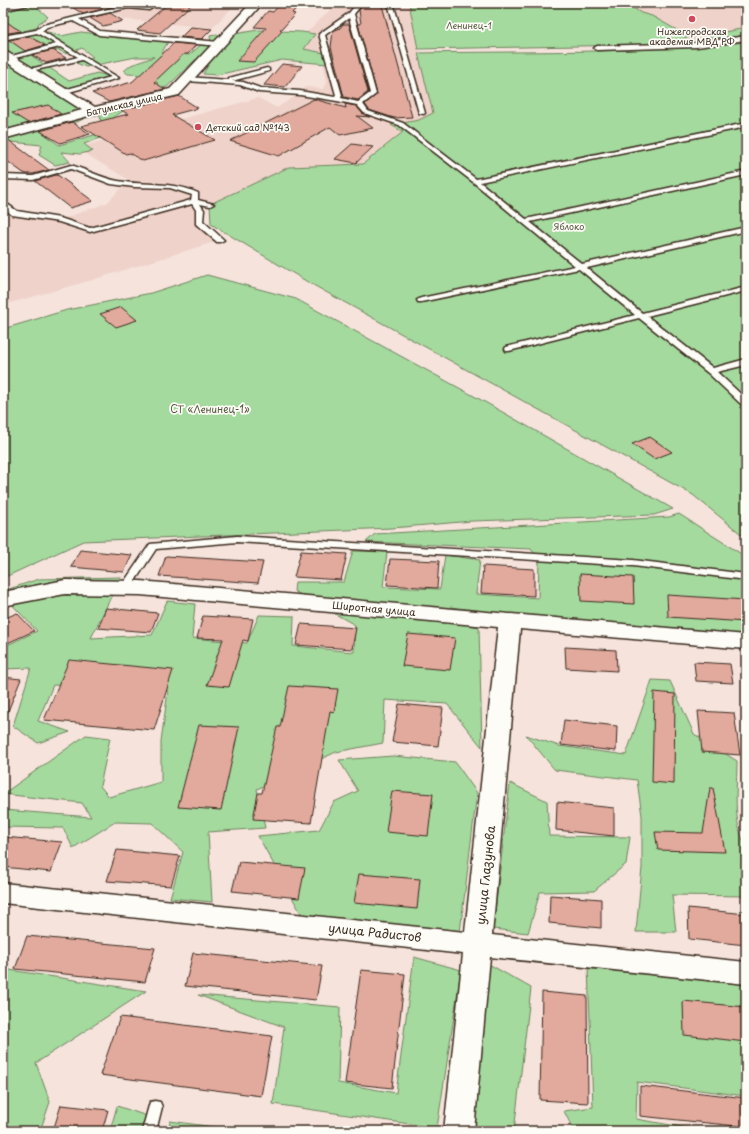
<svg xmlns="http://www.w3.org/2000/svg" width="749" height="1134" font-family="'Playpen Sans',sans-serif">
	<rect width="100%" height="100%" fill="#f5e3dc"/>
	<filter id="ink" filterUnits="userSpaceOnUse"><feTurbulence type="fractalNoise" baseFrequency=".025" numOctaves="2"/><feDisplacementMap in="SourceGraphic" scale="8" xChannelSelector="R" yChannelSelector="G"/><feConvolveMatrix kernelMatrix="1 2 1 2 8 2 1 2 1" color-interpolation-filters="sRGB"/></filter>
	<g filter="url(#ink)">
		<g fill="#efd2c9">
			<path d="M96,3H214L235,5L212,28L124,19Z"/>
			<path d="M338,3H409L433,113L419,120L392,126L403,132L362,164L289,167L210,204L195,201L199,217L220,240L92,280L3,305V203L15,213L60,220L107,203L129,180L76,148L258,98L277,108L300,93L305,87L323,89L327,81L323,61L296,59L306,33Z"/>
			<path d="M608,3H746V35L686,44Z"/>
		</g>
		<g fill="#a4da9e" stroke="#70825e">
			<path d="M409,3H626L641,13L652,16L689,37L679,40L686,44L418,49Z"/>
			<path d="M17,5H35L48,17L39,23L36,28L8,35L48,32L61,36L81,32L168,42L162,52L189,55L202,44H211L210,36L222,34H234L258,30L302,32L315,34L304,49L324,53L327,64L282,60L217,75L203,74L212,59L195,60L167,87L141,94L134,91L158,83L146,75L128,74L124,71L131,65L154,57H136L86,67L76,63L93,57L82,48L67,54L58,50L32,56L69,81L97,73L111,77L79,90H56L78,105L85,118L73,124L43,133L59,145L101,133L100,112L117,107L125,110L112,118L170,108L176,119L103,137L84,144L93,151L80,154L61,152L70,162L55,165L39,155L42,145L11,142L3,145V8Z"/>
			<path d="M746,28V36L711,38L708,35Z"/>
			<path d="M746,42V538L693,495L306,281L211,224L210,204L289,167L363,164L403,132L391,125L419,120L433,113L418,53C527,51 638,54 746,42Z"/>
			<path d="M207,275L296,299L483,401L673,509L654,515L472,521L392,528L83,541L3,578V329L67,310L151,293Z"/>
			<path d="M679,514L746,557V637L508,614L450,607L455,622L479,627L482,747L447,704L385,700L383,743L336,752L257,789L265,828L208,832L212,902L170,898L183,852L152,823L115,822L73,848L63,828L3,827V810L91,817L82,803L3,794L86,735L110,738L100,786L109,797L161,782V741L168,691L53,685L38,721L70,732L38,743L13,726L31,668L3,669V647L37,631L3,595V591L39,579L121,577L91,638L152,635L167,601L195,604L192,638L247,643L259,615L294,616L293,646L354,652L355,625L294,591L295,582H344L353,551L387,552L383,587L440,589L445,555L480,560L476,594L538,598L539,560L531,549L366,542L375,534L669,517Z"/>
			<path d="M652,680L670,681L694,734L737,761C737,786 732,824 746,846V896L672,895L676,932H636L642,867V816L637,780L555,770L526,735L559,746L626,755Z"/>
			<path d="M393,756L455,762L477,793L460,932L303,917L258,836L319,830L334,802L358,791L339,760Z"/>
			<path d="M510,783L547,801L549,836L630,837L626,864L594,891L540,892L528,933L493,929Z"/>
			<path d="M414,957L461,970L437,1128L273,1104L284,1027L198,995L340,1007L338,1083L396,1093Z"/>
			<path d="M487,963L531,988L514,1131H472Z"/>
			<path d="M588,966L746,984V1096L637,1082L636,1119L705,1131H574L564,1111L593,1107Z"/>
			<path d="M3,969L146,991L36,1063L50,1102L40,1131H3Z"/>
			<path d="M117,1106L147,1116L143,1131H110Z"/>
			<path d="M170,1121L214,1127L213,1131H169Z"/>
		</g>
		<g fill="#e2a99d" stroke="#3b2a1e">
			<path d="M93,3L103,9L83,14L72,7Z"/>
			<path d="M169,3H193L160,33L137,30Z"/>
			<path d="M281,3H301L292,13L295,14L282,29H280L282,31L254,62L237,61L266,28L254,27L268,11L273,12Z"/>
			<path d="M363,5H382L412,117L394,118L369,110L365,104L377,94L358,24H361L359,10Z"/>
			<path d="M110,13L123,21L103,26L90,18Z"/>
			<path d="M3,19L14,27L21,31L3,34Z"/>
			<path d="M343,24H349L368,92L358,100L344,97L331,47L333,31L340,28Z"/>
			<path d="M191,27L212,29L202,39L181,37Z"/>
			<path d="M28,36L45,45L25,51L9,40Z"/>
			<path d="M174,43L196,45L188,54H184L154,82L165,89L109,102L92,93L132,82Z"/>
			<path d="M53,50L66,58L46,63L32,55Z"/>
			<path d="M282,64L302,66L285,87L264,85Z"/>
			<path d="M179,96L198,108L172,115L215,140L143,161L130,153L126,154L81,126L128,114L121,110Z"/>
			<path d="M314,99L346,108L345,104L356,106L363,114L370,117L357,116L373,128L340,135L330,127L279,156L230,141Z"/>
			<path d="M48,105L61,114L28,123L12,113Z"/>
			<path d="M72,122L90,134L60,143L40,131Z"/>
			<path d="M7,139L49,170L33,174H26L22,172L3,158V140Z"/>
			<path d="M352,144L373,147L356,163L335,159Z"/>
			<path d="M56,175L59,176L93,201L70,208L35,181Z"/>
			<path d="M121,307L137,320L116,327L100,314Z"/>
			<path d="M650,437L672,452L654,459L632,444Z"/>
			<path d="M80,550L132,555L124,572L71,567Z"/>
			<path d="M301,551L347,554L341,580L294,577Z"/>
			<path d="M166,556L263,562L258,583L159,576Z"/>
			<path d="M390,559L439,561L437,588L387,585Z"/>
			<path d="M483,566L534,569V596L481,593Z"/>
			<path d="M580,574L633,577L634,604L581,601Z"/>
			<path d="M667,595L746,600V622L668,617Z"/>
			<path d="M106,608L158,613L151,632L98,628Z"/>
			<path d="M17,613L34,631L3,645V619Z"/>
			<path d="M203,616L253,619L248,641L243,640L229,687L207,685L223,639L197,638Z"/>
			<path d="M301,624L356,628L352,649L296,645Z"/>
			<path d="M408,634L455,638L450,670L402,666Z"/>
			<path d="M565,647L616,650L617,671L566,668Z"/>
			<path d="M69,660L173,670L154,730L44,720Z"/>
			<path d="M694,662L730,664L733,683L696,681Z"/>
			<path d="M3,677L21,679L4,721H3Z"/>
			<path d="M289,686L338,689L334,712L330,711L311,823L253,819L258,793H262L277,727H280Z"/>
			<path d="M654,692L675,694L674,784L652,782Z"/>
			<path d="M399,704L443,708L438,746L392,742Z"/>
			<path d="M698,711L734,713L740,755L702,752Z"/>
			<path d="M564,720L617,726L616,751L561,745Z"/>
			<path d="M199,725L239,727L221,810L178,807Z"/>
			<path d="M710,788H713L725,852L658,850L655,832L703,833Z"/>
			<path d="M392,791L433,794L428,836L386,832Z"/>
			<path d="M557,802L614,808V836L556,830Z"/>
			<path d="M3,837L62,842L51,872L3,867Z"/>
			<path d="M117,850L180,856L171,886L107,881Z"/>
			<path d="M239,862L305,868L299,898L232,891Z"/>
			<path d="M359,874L420,879L417,909L354,903Z"/>
			<path d="M550,895L601,899V928L549,923Z"/>
			<path d="M688,908L746,914V945L689,939Z"/>
			<path d="M27,936L155,948L145,982L15,969Z"/>
			<path d="M193,953L322,966L316,1000L185,986Z"/>
			<path d="M361,970L405,974L392,1088L345,1083Z"/>
			<path d="M542,992L587,996L588,1103L540,1100Z"/>
			<path d="M683,1001L746,1007V1042L684,1035Z"/>
			<path d="M120,1017L272,1036L261,1096L100,1075Z"/>
			<path d="M640,1086L746,1098V1127L640,1116Z"/>
			<path d="M61,1105L108,1110L102,1131H53Z"/>
		</g>
		<g fill="none" stroke-linecap="round" stroke-linejoin="round">
			<defs>
				<g id="lane">
					<path d="M25,3H36L3,11V7Z"/>
					<path d="M335,3H341L337,6L335,5Z"/>
					<path d="M357,3H363L354,14L376,94L363,104L368,111L403,123L476,179L746,123V127L480,182L526,219L746,171V175L530,222L582,264L746,227V231L587,268L642,313L746,287V291L647,316L713,368L746,359V365L717,372L746,399V407L743,406L708,373L639,318L509,351H506L505,349L506,347L635,315L579,269L421,302H418L417,300L421,298L575,266L473,182L399,125L364,113L357,105L337,101L300,95L259,92L240,85L187,81L184,79L187,77L229,80V78L267,68L269,69V71L232,81L243,82L260,88L300,91L335,97L336,95L319,34L349,13ZM349,18L370,93L358,102L341,98L342,95L325,35Z"/>
					<path d="M383,3H390L394,6L425,113L424,114L419,113L389,7Z"/>
					<path d="M128,4L149,6L152,8L149,10L128,8L79,19L100,31L219,42L222,44L219,46L99,35L73,21L47,27L42,31L119,78L62,94L60,93V91L111,77L82,60L26,72V70L78,57L60,47L7,60L4,58L56,44L37,33L3,40V36L36,30L43,25Z"/>
					<path d="M746,36V40L697,47L597,50L594,48L597,46L697,43Z"/>
					<path d="M71,165C87,170 102,178 118,181C146,186 173,181 198,193V200L214,204L210,206L200,204L204,210L203,221L224,240L220,242H217L196,224V210L192,204L90,232L59,222L12,215L3,207V201L17,211L60,218L90,228L191,200L192,195L170,188L134,187L111,184L71,169L33,180L3,179V175L33,176Z"/>
					<path d="M237,536L633,560L746,574V580L633,566L237,542L156,549L129,590L125,591L120,588L150,544Z"/>
					<path d="M155,1101L160,1102L162,1107L156,1131H142L150,1102Z"/>
				</g>
				<g id="street">
					<path d="M251,3H263L179,95L96,114L3,139V131L82,110L3,60V51L7,52L95,107L170,89Z"/>
					<path d="M65,580L140,581L746,635V649L520,629L492,935L746,962V984L490,957L474,1131H444L463,954L3,903V883L465,932L498,627L140,595L65,594L3,606V592Z"/>
				</g>
			</defs>
			<use href="#lane" stroke="#3b2a1e" stroke-width="3"/>
			<use href="#street" stroke="#3b2a1e" stroke-width="3"/>
			<use href="#lane" fill="#fdfcf7" fill-rule="evenodd"/>
			<use href="#street" fill="#fdfcf7" fill-rule="evenodd"/>
		</g>
	</g>
	<g fill="#d1495b" stroke="#fdfcf7" stroke-width="1.5">
		<circle cx="692" cy="19" r="4"/>
		<circle cx="198" cy="127" r="4"/>
	</g>
	<g text-anchor="middle" dominant-baseline="central" stroke-width="3.5" stroke-linejoin="round" paint-order="stroke">
		<g font-size="9" fill="#55563e" stroke="#fdfcf7">
			<text x="469" y="25">Ленинец-1</text>
			<text x="569" y="226">Яблоко</text>
		</g>
		<g font-size="9" fill="#3b2a1e" stroke="#fdfcf7">
			<text x="692" y="31">Нижегородская<tspan x="692" dy="10">академия МВД РФ</tspan></text>
			<text x="206" y="127" text-anchor="start">Детский сад №143</text>
		</g>
		<g font-size="9" fill="#3b2a1e" stroke="#fdfcf7">
			<text transform="translate(124 104) rotate(-13)">Батумская улица</text>
		</g>
		<g font-size="10" fill="#55563e" stroke="#fdfcf7">
			<text x="210" y="408">СТ «Ленинец-1»</text>
		</g>
		<g font-size="10" fill="#3b2a1e" stroke="#fdfcf7">
			<text transform="translate(374 608) rotate(5)">Широтная улица</text>
		</g>
		<g font-size="12" fill="#3b2a1e" stroke="#fdfcf7">
			<text transform="translate(485 875) rotate(-84)">улица Глазунова</text>
			<text transform="translate(375 932) rotate(6)">улица Радистов</text>
		</g>
	</g>
	<rect width="749" height="1134" fill="none" stroke="#fdfcf7" stroke-width="16"/>
	<rect x="8" y="8" width="733" height="1118" fill="none" stroke="#3b2a1e" stroke-width="1.5" filter="url(#ink)"/>
</svg>
